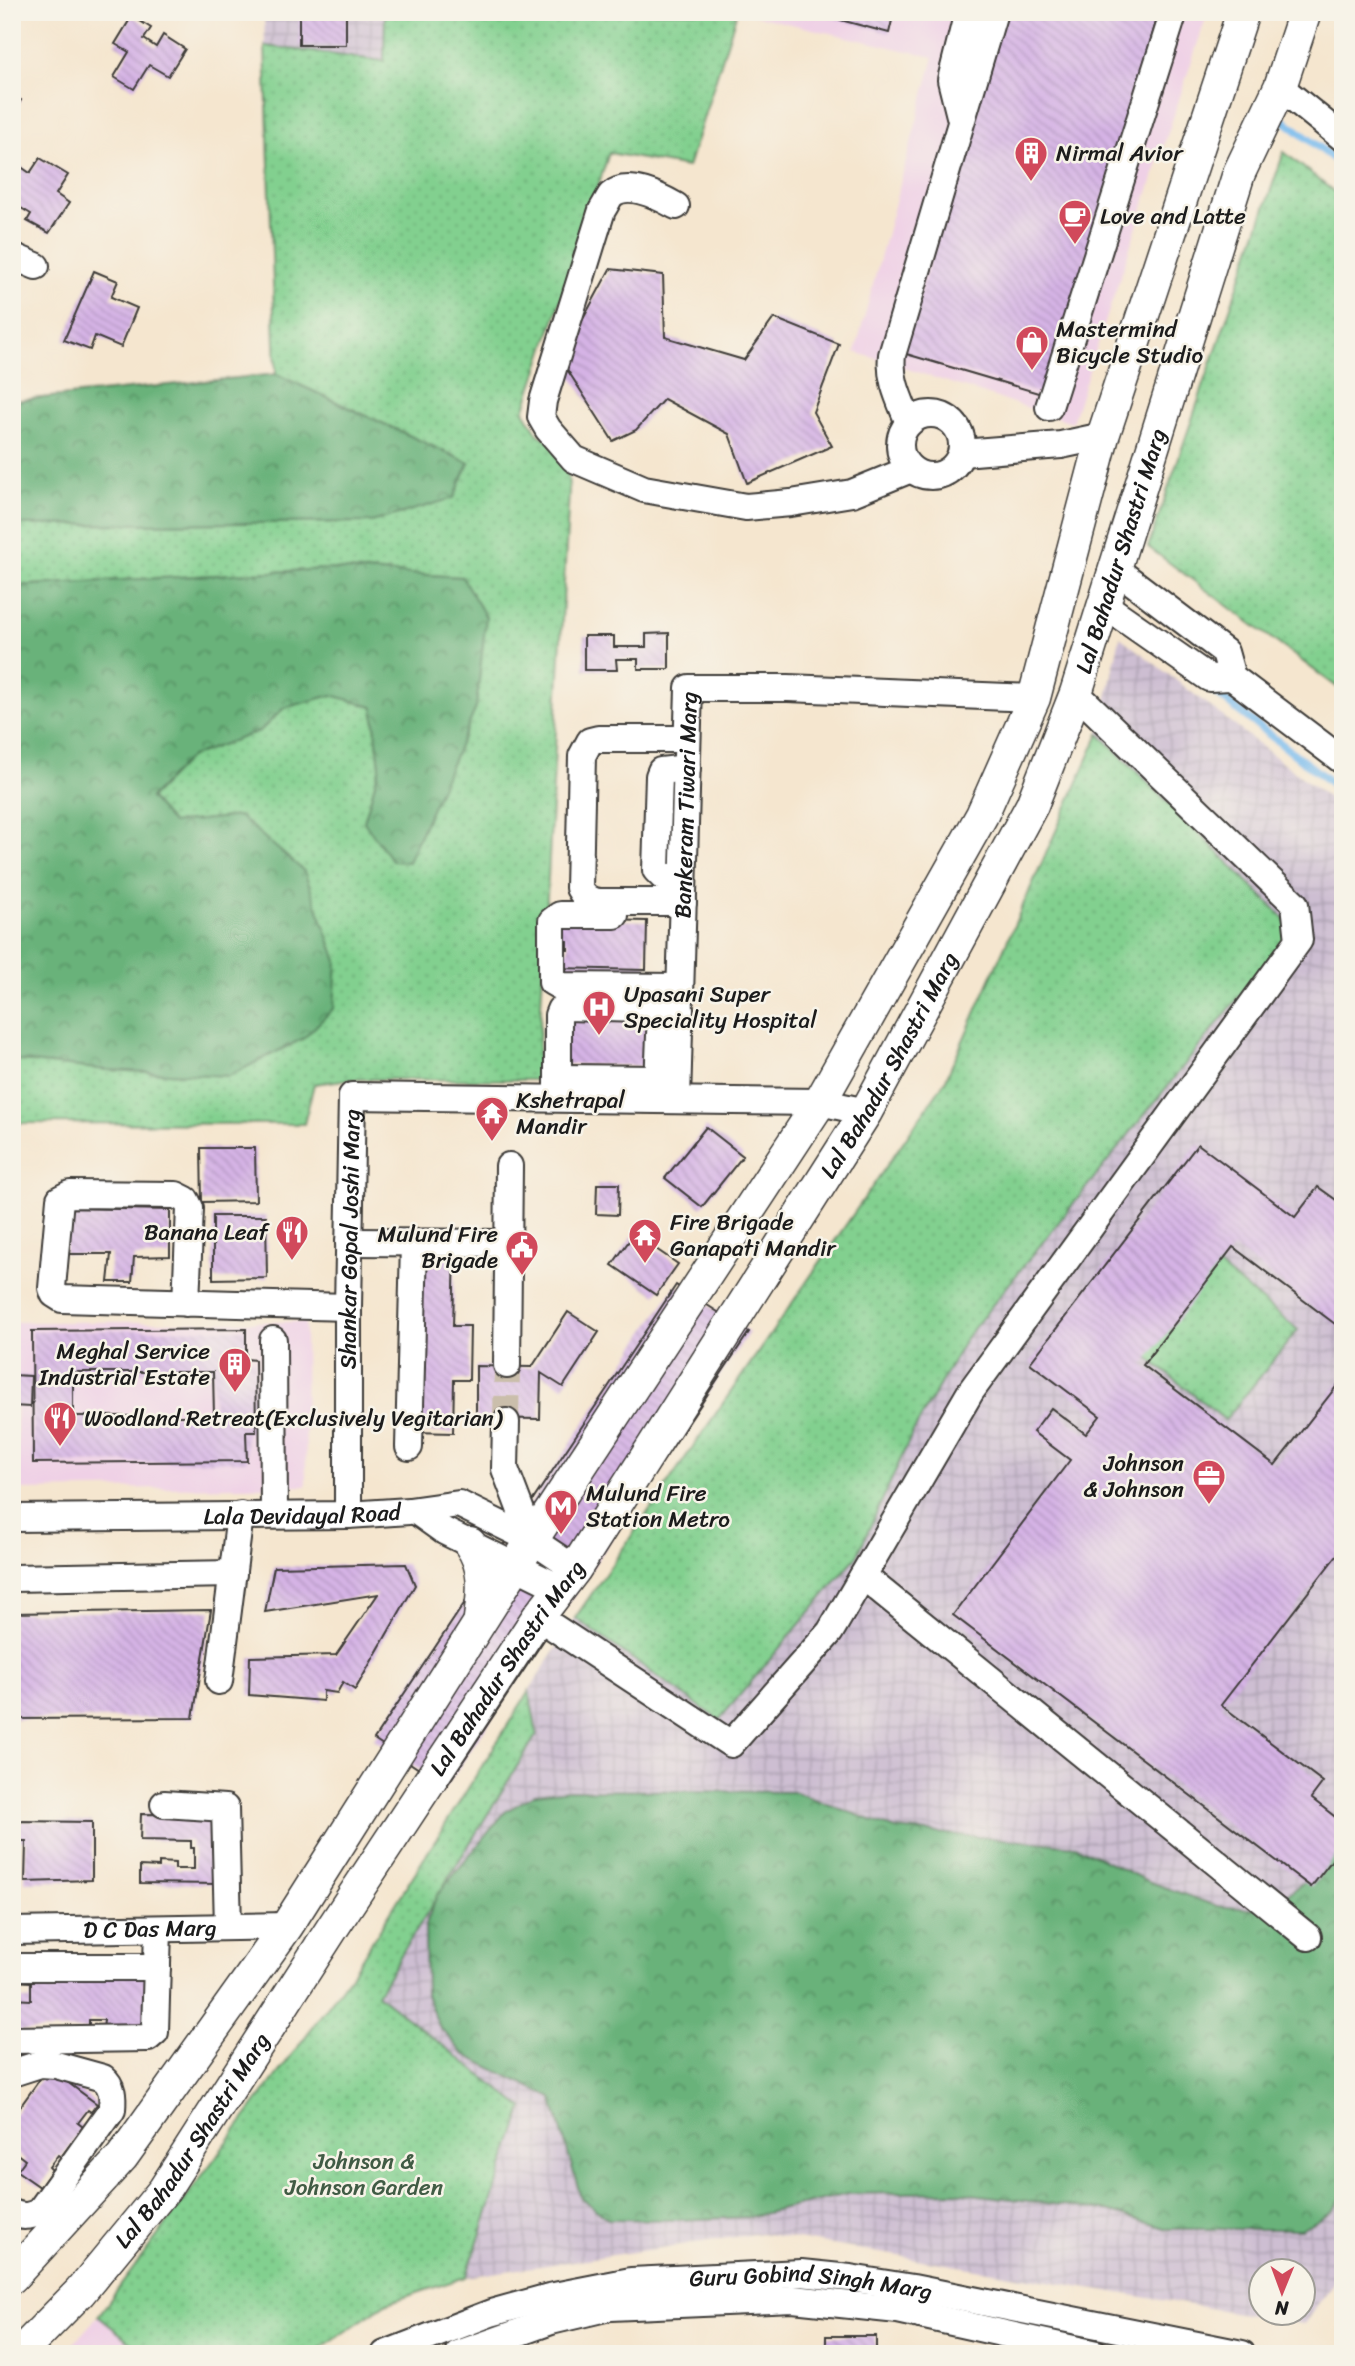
<svg xmlns="http://www.w3.org/2000/svg" width="1355" height="2366" font-family="Sriracha,sans-serif">
	<defs>
		<pattern id="industrial-grid" width="8" height="8" patternUnits="userSpaceOnUse" patternTransform="scale(1.75)"><rect width="8" height="8" fill="#cdbed2"/><path d="M0 4h8M4 0v8" fill="none" stroke="#afa3b4"/></pattern>
		<pattern id="green-dots" width="8" height="8" patternUnits="userSpaceOnUse" patternTransform="scale(1.75)"><rect width="8" height="8" fill="#82d08f"/><path d="M2 2h.1M6 6h.1" fill="none" stroke="#70b27b" stroke-width="1.8" stroke-linecap="round"/></pattern>
		<pattern id="forest-crowns" width="20" height="18" patternUnits="userSpaceOnUse" patternTransform="scale(1.75)"><rect width="20" height="18" fill="#69b27a"/><path d="M2 6a3 3 0 1 1 6 0M12 15a3 3 0 1 1 6 0" fill="none" stroke="#569063"/></pattern>
		<pattern id="building-back-hatch" width="6" height="6" patternUnits="userSpaceOnUse" patternTransform="scale(1.75)"><rect width="6" height="6" fill="#d5b3e5"/><path d="M-1 5l2 2M0 0l6 6M5-1l2 2" fill="none" stroke="#b699c4"/></pattern>
	</defs>
	<rect width="100%" height="100%" fill="#f7f3e8"/>
	<filter id="ink" filterUnits="userSpaceOnUse"><feTurbulence type="fractalNoise" baseFrequency=".0143" numOctaves="2"/><feDisplacementMap in="SourceGraphic" scale="14" xChannelSelector="R" yChannelSelector="G"/><feConvolveMatrix kernelMatrix="1 2 1 2 8 2 1 2 1" color-interpolation-filters="sRGB"/></filter>
	<filter id="wash" filterUnits="userSpaceOnUse"><feTurbulence type="fractalNoise" baseFrequency=".00686" numOctaves="4" result="noise"/><feDisplacementMap in="SourceGraphic" scale="28" xChannelSelector="R" yChannelSelector="G"/><feGaussianBlur stdDeviation="1.57" result="paint"/><feColorMatrix in="noise" values="0 0 0 0 0 0 0 0 0 0 0 0 0 0 0 0 0 1.4 0 .05"/><feComposite in="paint" operator="in"/></filter>
	<g filter="url(#wash)">
		<rect width="100%" height="100%" fill="#f5e6cf"/>
		<g fill="#efd0e6">
			<path d="M739,12H1208L1072,422L855,352L934,57Z"/>
			<path d="M13,1322H305L306,1486L19,1490Z"/>
			<path d="M98,2316L145,2354H64Z"/>
		</g>
		<g fill="url(#industrial-grid)" fill-rule="evenodd">
			<path d="M264,12H385L384,61L265,46Z"/>
			<path d="M1120,637L1343,809V2269L1304,2324L761,2233L466,2277L523,2108L377,1995L536,1734L529,1691L575,1618L945,1081L1099,734ZM1260,2272H1302V2314H1260Z"/>
		</g>
		<g fill="url(#green-dots)" stroke="#4f7656" stroke-width="2">
			<path d="M385,12H737L688,167L609,153L524,411L538,434L567,452L569,491L537,1080L351,1079L314,1084L304,1124L12,1123V1060L107,1070L229,1076L304,1038L239,816L172,823L150,798L191,756L260,731L284,708L332,695L373,707L380,766L364,822L462,577L327,569L12,586V525L372,522L469,463L276,374L265,46L384,61Z"/>
			<path d="M1284,152L1343,199V678L1337,687L1148,547Z"/>
			<path d="M1099,734L1294,928L966,1338L912,1434L857,1556L719,1720L575,1618L945,1081Z"/>
			<path d="M1215,1263L1298,1330L1225,1420L1142,1353Z"/>
			<path d="M529,1691L537,1734L377,1994L523,2108L466,2277L387,2303L312,2354H145L98,2316L351,1975Z"/>
		</g>
		<g fill="url(#forest-crowns)" stroke="#42674b" stroke-width="2">
			<path d="M276,374L469,463L454,498L372,522L12,525V401Z"/>
			<path d="M327,569L462,577L486,617L476,708L408,862L392,861L364,822L380,766L373,707L332,695L284,708L260,731L191,756L150,798L172,823L239,816L304,871L337,961L334,1008L304,1038L229,1076L107,1070L12,1060V586Z"/>
			<path d="M569,1790L795,1792L895,1829L1076,1846L1145,1880L1216,1906L1250,1909L1284,1897L1313,1875L1343,1834V2196L1332,2211L1301,2229H1168L1104,2210L954,2192L848,2194L749,2217L678,2220L608,2219L581,2198L552,2098L463,2054L439,2026L426,1995L425,1926L437,1895L505,1812L535,1794Z"/>
		</g>
		<g fill="none" stroke-linecap="round" stroke-linejoin="round">
			<g stroke="#78bbee" stroke-width="8">
				<path d="M1285,121L1343,166"/>
				<path d="M1207,686L1343,792"/>
			</g>
		</g>
		<g id="blocks">
			<g fill="url(#building-back-hatch)" fill-rule="evenodd">
				<rect x="299" y="12" width="47" height="33"/>
				<path d="M811,12H894L889,33Z"/>
				<path d="M1005,12H1159L1045,395L903,353Z"/>
				<path d="M132,16L151,28L144,39L156,47L163,35L185,49L168,76L149,65L134,89L114,77L129,52L115,44Z"/>
				<path d="M12,95L21,100L12,115Z"/>
				<path d="M40,158L68,175L56,194L69,203L49,233L27,221L31,214L21,208L15,217L12,215V176L20,166L30,173Z"/>
				<path d="M610,269L663,275L665,337L744,360L774,318L839,344L813,412L832,446L747,483L729,434L664,399L636,430L613,441L561,360Z"/>
				<path d="M94,271L118,281L111,297L137,308L121,347L95,336L90,350L64,340Z"/>
				<path d="M669,633V669H638V659H616L617,670H584V636H614V647H646V634Z"/>
				<path d="M557,919L647,921L646,970L557,968L558,950H568V941L556,940Z"/>
				<path d="M562,1016L651,1019L649,1066L561,1064Z"/>
				<path d="M706,1127L743,1156L702,1207L665,1178Z"/>
				<path d="M1198,1144L1295,1217L1318,1187L1343,1205V1330L1233,1247L1143,1365L1275,1465L1343,1378V1547L1221,1705L1323,1782L1311,1798L1343,1823V1846L1311,1887L953,1615L1070,1460L1033,1432L1051,1408L1086,1434L1100,1416L1030,1363Z"/>
				<path d="M201,1148H255L256,1201L202,1202Z"/>
				<path d="M597,1184H619L618,1215L596,1214Z"/>
				<path d="M68,1208L170,1210V1256L134,1257L132,1282H108L111,1254H65Z"/>
				<path d="M213,1216H266L267,1278L213,1279Z"/>
				<path d="M634,1234L678,1264L656,1295L612,1265Z"/>
				<path d="M418,1250L455,1251L453,1326H470L469,1380H454L453,1433L413,1432Z"/>
				<path d="M676,1285L749,1332L446,1787L374,1739Z"/>
				<path d="M568,1312L599,1332L563,1387L541,1373L540,1419L476,1418V1366L532,1367Z"/>
				<path d="M246,1329V1359L255,1360L256,1432H246L247,1461L33,1463L32,1331ZM73,1372H213L214,1416H73Z"/>
				<path d="M12,1375L31,1376L30,1407L12,1406Z"/>
				<path d="M406,1564L415,1585L355,1690L343,1682L337,1693L323,1691V1701L249,1695L250,1657L336,1655L378,1594L265,1612L274,1567Z"/>
				<path d="M211,1610L193,1718L12,1719V1613Z"/>
				<path d="M141,1814L221,1815L220,1884L140,1883V1866L159,1867V1862L175,1863V1869H194V1848H191V1841L140,1840Z"/>
				<path d="M18,1821L92,1822V1880L25,1882L26,1841H18Z"/>
				<path d="M12,1971L149,1972L148,2029H103L104,2020H89V2029L12,2031V1999L31,2000V1982L12,1981Z"/>
				<path d="M48,2068L97,2104L91,2112L88,2110L78,2123L83,2127L61,2157L58,2155L49,2167L52,2170L40,2187L17,2171L25,2160L12,2150V2118Z"/>
				<rect x="826" y="2336" width="50" height="18"/>
			</g>
		</g>
	</g>
	<g filter="url(#ink)">
		<use href="#blocks" fill-opacity="0" stroke="#3d3a37" stroke-width="2"/>
		<g fill="none" stroke-linecap="round" stroke-linejoin="round">
			<path stroke="#cabeab" stroke-width="26" stroke-dasharray="26 13" stroke-linecap="butt" d="M506,1422L507,1365"/>
			<defs>
				<g id="minor">
					<path d="M1280,87L1343,138"/>
					<path d="M961,120L951,80L968,12"/>
					<path d="M676,206C660,197 628,180 611,195C608,199 605,206 602,210L543,401L541,417L548,429L574,459L644,489L746,507L791,503L852,493L911,469"/>
					<path d="M12,256L36,266"/>
					<path d="M1049,407L1174,12"/>
					<circle cx="931" cy="445" r="31"/>
					<path d="M909,423C900,400 889,380 892,355L994,12"/>
					<path d="M962,453L1061,445L1103,436"/>
					<path d="M1114,568L1225,652L1232,677L1343,761"/>
					<path d="M1103,604L1209,678L1232,677"/>
					<path d="M683,877H663L656,870L659,776L661,771L687,768"/>
					<path d="M683,902H599C589,901 584,897 579,888L582,756L590,741L598,739H687"/>
					<path d="M615,915H560L552,921V982L559,986L680,987"/>
					<path d="M558,1078L658,1079"/>
					<path d="M658,1085L661,1010"/>
					<path d="M558,1098V1015L560,1010L566,1007L680,1010"/>
					<path id="s1" d="M677,1099L689,688H788L1034,698"/>
					<path d="M349,1242L508,1243"/>
					<path d="M186,1303L190,1208L186,1200L176,1195L70,1194L60,1199L52,1288L54,1294L62,1299L348,1307"/>
					<path d="M273,1340L274,1515"/>
					<path d="M507,1365L509,1166"/>
					<path d="M506,1422L505,1469L532,1540"/>
					<path d="M409,1447L414,1243"/>
					<path d="M416,1511L444,1531L560,1588"/>
					<path id="s2" d="M348,1515V1307L352,1096L820,1102L866,1112"/>
					<path id="s3" d="M12,1518L348,1515L409,1511L459,1504L532,1540L575,1569"/>
					<path d="M863,1576L1308,1937"/>
					<path d="M12,1578L233,1574"/>
					<path d="M538,1617L731,1744L830,1632L971,1391L1299,940L1295,904L1076,693"/>
					<path d="M219,1681L240,1515"/>
					<path d="M164,1804L225,1808L228,1927"/>
					<path id="s4" d="M12,1931L287,1926"/>
					<path d="M12,1967H157"/>
					<path d="M12,2040L148,2038L155,2032L158,1929"/>
					<path d="M12,2073L40,2064L56,2065L103,2078C113,2086 113,2097 112,2110L39,2212C29,2217 22,2217 12,2213"/>
					<path id="s5" d="M385,2354L491,2313L549,2297L631,2281L801,2273L850,2278L913,2288L1242,2354"/>
					<path d="M458,2354L551,2321L610,2307L793,2299L898,2310L1096,2354"/>
				</g>
				<g id="major">
					<path d="M470,1544C486,1566 484,1591 480,1618"/>
					<path d="M12,2277L122,2157L287,1926L532,1540L820,1102L982,815L1034,698L1103,436L1243,12"/>
					<path id="s6" d="M19,2354L80,2292L164,2190L333,1927L538,1617L575,1569L866,1112L1032,805L1076,693L1239,173L1280,87L1305,12"/>
				</g>
			</defs>
			<use href="#minor" stroke="#3d3a37" stroke-width="30"/>
			<use href="#major" stroke="#3d3a37" stroke-width="35"/>
			<use href="#minor" stroke="#fff" stroke-width="26"/>
			<use href="#major" stroke="#fff" stroke-width="32"/>
		</g>
	</g>
	<defs>
		<symbol id="building-pin" viewBox="-11 -11 22 30"><path d="M0 17L-7.5 6A9.5 9.5 0 1 1 7.5 6Z" fill="#d1495b" stroke="#f7f3e8"/><path d="M-4-6H4V6H1V3H-1V6H-4ZM-2.5-4.3h1.7v1.8h-1.7ZM.8-4.3h1.7v1.8H.8ZM-2.5-1h1.7V.8h-1.7ZM.8-1h1.7V.8H.8Z" fill="#fff"/></symbol>
		<symbol id="cafe-pin" viewBox="-11 -11 22 30"><path d="M0 17L-7.5 6A9.5 9.5 0 1 1 7.5 6Z" fill="#d1495b" stroke="#f7f3e8"/><path d="M-5.5-4.5H6V0H3Q3 3.5 0 3.5H-2.5Q-5.5 3.5-5.5 0ZM3-3.2v2h1.7v-2ZM-6 4.5H4V6H-6Z" fill="#fff"/></symbol>
		<symbol id="shop-pin" viewBox="-11 -11 22 30"><path d="M0 17L-7.5 6A9.5 9.5 0 1 1 7.5 6Z" fill="#d1495b" stroke="#f7f3e8"/><path d="M-5-2.5h2.3a2.7 3.5 0 0 1 5.4 0H5L5.5 6h-11ZM-1.5-2.5h3a1.5 2.3 0 0 0-3 0Z" fill="#fff"/></symbol>
		<symbol id="hospital-pin" viewBox="-11 -11 22 30"><path d="M0 17L-7.5 6A9.5 9.5 0 1 1 7.5 6Z" fill="#d1495b" stroke="#f7f3e8"/><path d="M-5-5h3v3.5h4V-5h3V5h-3V1.5h-4V5h-3Z" fill="#fff"/></symbol>
		<symbol id="temple-pin" viewBox="-11 -11 22 30"><path d="M0 17L-7.5 6A9.5 9.5 0 1 1 7.5 6Z" fill="#d1495b" stroke="#f7f3e8"/><path d="M0-6L5-2H3V0L6.5 2.5H4V6H1.5V3h-3V6H-4V2.5H-6.5L-3 0V-2H-5Z" fill="#fff"/></symbol>
		<symbol id="restaurant-pin" viewBox="-11 -11 22 30"><path d="M0 17L-7.5 6A9.5 9.5 0 1 1 7.5 6Z" fill="#d1495b" stroke="#f7f3e8"/><path d="M-5-6h1v4h1v-4h1v4h1v-4h1v5L-1.5 .5V6h-2V.5L-5-1ZM5-6V6H3V1.5H1.5Q1.5-4 5-6Z" fill="#fff"/></symbol>
		<symbol id="civic-pin" viewBox="-11 -11 22 30"><path d="M0 17L-7.5 6A9.5 9.5 0 1 1 7.5 6Z" fill="#d1495b" stroke="#f7f3e8"/><path d="M-.6-6.5H3V-4.5H.6V-3L4-1V1h2V6H-6V1h2V-1L-.6-3ZM-1.2 2.5V6h2.4V2.5Z" fill="#fff"/></symbol>
		<symbol id="office-pin" viewBox="-11 -11 22 30"><path d="M0 17L-7.5 6A9.5 9.5 0 1 1 7.5 6Z" fill="#d1495b" stroke="#f7f3e8"/><path d="M-6-3h4V-5.5h4V-3h4V5H-6ZM-1-4.5V-3h2v-1.5ZM-6 0V1H6V0Z" fill="#fff"/></symbol>
		<symbol id="metro-pin" viewBox="-11 -11 22 30"><path d="M0 17L-7.5 6A9.5 9.5 0 1 1 7.5 6Z" fill="#d1495b" stroke="#f7f3e8"/><path d="M-5.5 5V-5H-3L0 0L3-5H5.5V5H3V-.5L0 4L-3-.5V5Z" fill="#fff"/></symbol>
	</defs>
	<g fill-rule="evenodd">
		<use href="#building-pin" x="1012" y="134" width="38" height="52"/>
		<use href="#cafe-pin" x="1056" y="197" width="38" height="52"/>
		<use href="#shop-pin" x="1013" y="323" width="38" height="52"/>
		<use href="#hospital-pin" x="580" y="988" width="38" height="52"/>
		<use href="#temple-pin" x="473" y="1094" width="38" height="52"/>
		<use href="#restaurant-pin" x="273" y="1213" width="38" height="52"/>
		<use href="#temple-pin" x="626" y="1216" width="38" height="52"/>
		<use href="#civic-pin" x="503" y="1228" width="38" height="52"/>
		<use href="#building-pin" x="216" y="1345" width="38" height="52"/>
		<use href="#restaurant-pin" x="41" y="1399" width="38" height="52"/>
		<use href="#office-pin" x="1190" y="1457" width="38" height="52"/>
		<use href="#metro-pin" x="542" y="1487" width="38" height="52"/>
	</g>
	<g text-anchor="middle" dominant-baseline="central" stroke-width="5" stroke-linejoin="round" paint-order="stroke">
		<g font-size="23" fill="#1c1c1c" stroke="#f7f3e8" text-anchor="start">
			<text x="1056" y="153">Nirmal Avior</text>
			<text x="1100" y="216">Love and Latte</text>
			<text x="1056" y="329">Mastermind<tspan x="1056" dy="26">Bicycle Studio</tspan></text>
			<text x="624" y="994">Upasani Super<tspan x="624" dy="26">Speciality Hospital</tspan></text>
			<text x="516" y="1100">Kshetrapal<tspan x="516" dy="26">Mandir</tspan></text>
			<text x="670" y="1222">Fire Brigade<tspan x="670" dy="26">Ganapati Mandir</tspan></text>
			<text x="268" y="1232" text-anchor="end">Banana Leaf</text>
			<text x="498" y="1234" text-anchor="end">Mulund Fire<tspan x="498" dy="26">Brigade</tspan></text>
			<text x="210" y="1351" text-anchor="end">Meghal Service<tspan x="210" dy="26">Industrial Estate</tspan></text>
			<text x="84" y="1418">Woodland Retreat(Exclusively Vegitarian)</text>
			<text x="1184" y="1463" text-anchor="end">Johnson<tspan x="1184" dy="26">&amp; Johnson</tspan></text>
			<text x="586" y="1493">Mulund Fire<tspan x="586" dy="26">Station Metro</tspan></text>
		</g>
		<g font-size="23" fill="#1c1c1c" stroke="#f7f3e8">
			<text stroke="none"><textPath href="#s6" startOffset="2124">Lal Bahadur Shastri Marg</textPath></text>
			<text stroke="none"><textPath href="#s1" startOffset="294">Bankeram Tiwari Marg</textPath></text>
			<text stroke="none"><textPath href="#s6" startOffset="1558">Lal Bahadur Shastri Marg</textPath></text>
			<text stroke="none"><textPath href="#s2" startOffset="276">Shankar Gopal Joshi Marg</textPath></text>
			<text stroke="none"><textPath href="#s3" startOffset="290">Lala Devidayal Road</textPath></text>
			<text stroke="none"><textPath href="#s6" startOffset="844">Lal Bahadur Shastri Marg</textPath></text>
			<text stroke="none"><textPath href="#s4" startOffset="138">D C Das Marg</textPath></text>
			<text stroke="none"><textPath href="#s6" startOffset="276">Lal Bahadur Shastri Marg</textPath></text>
			<text stroke="none"><textPath href="#s5" startOffset="438">Guru Gobind Singh Marg</textPath></text>
		</g>
		<g font-size="23" fill="#405b44" stroke="#f7f3e8">
			<text x="364" y="2161">Johnson &amp;<tspan x="364" dy="26">Johnson Garden</tspan></text>
		</g>
	</g>
	<rect width="1355" height="2366" fill="none" stroke="#f7f3e8" stroke-width="42"/>
	<g transform="translate(1282 2292) rotate(181)"><circle r="33" fill="#f7f3e8" stroke="#9f9d96" stroke-width="2"/>
	<path d="M0-5L12 26L0 18L-12 26Z" fill="#d1495b"/>
	<text y="-10" font-size="19" font-weight="bold" text-anchor="middle" fill="#1c1c1c">N</text>
	</g>
</svg>
